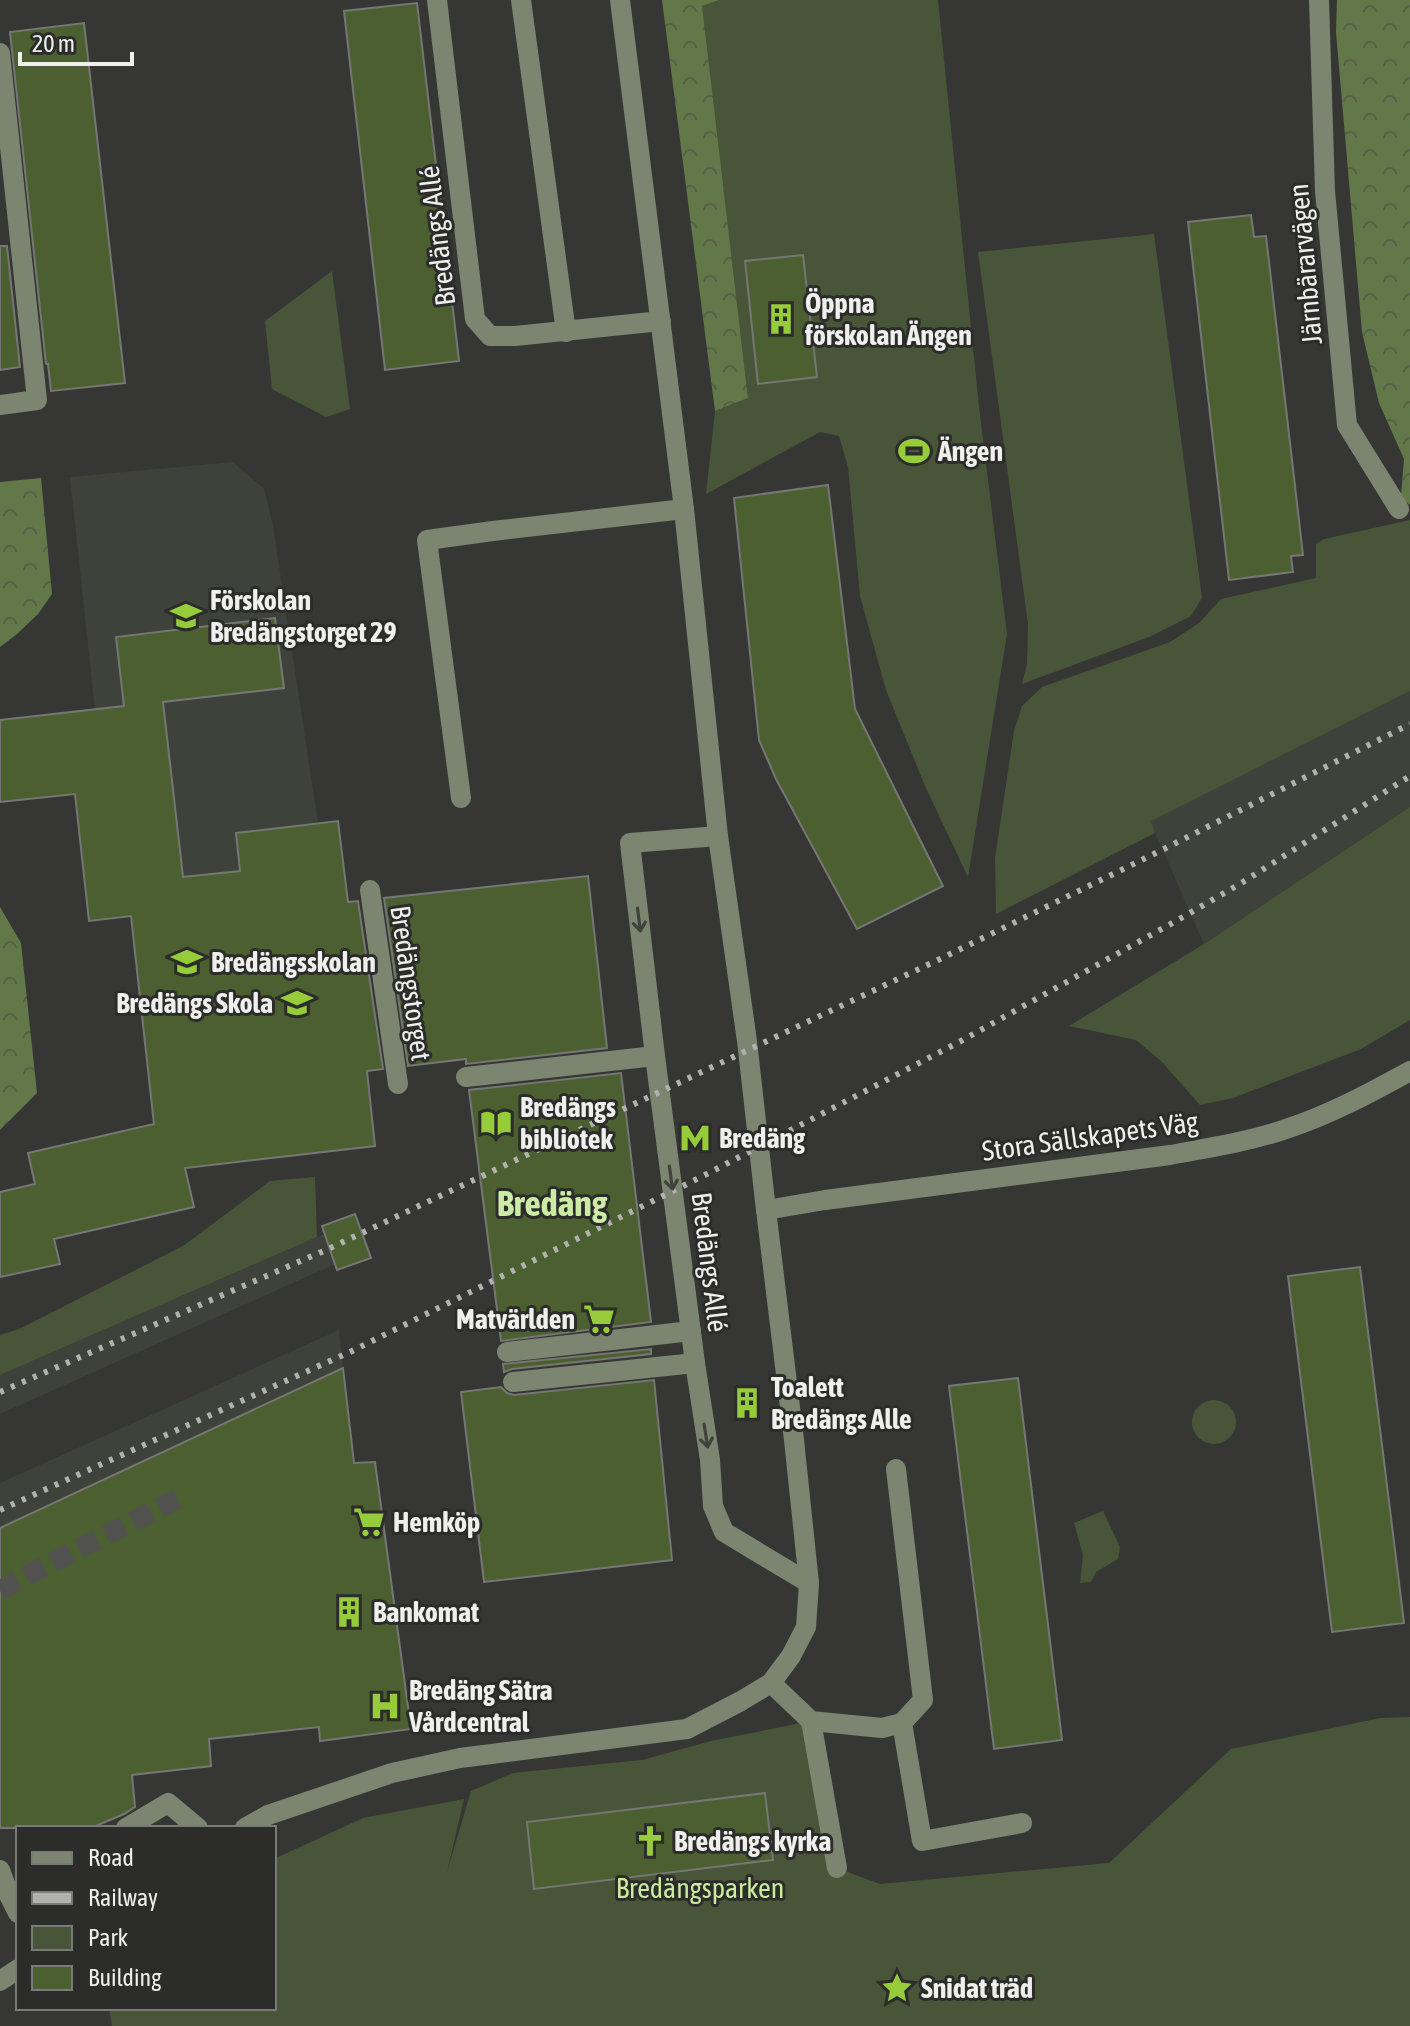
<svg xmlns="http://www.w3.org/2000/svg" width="1410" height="2026" font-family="'Asap Condensed',sans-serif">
	<defs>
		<pattern id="forest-crowns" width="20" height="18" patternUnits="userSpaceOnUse" patternTransform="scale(2)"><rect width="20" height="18" fill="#637848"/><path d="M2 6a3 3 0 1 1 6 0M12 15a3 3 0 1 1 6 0" fill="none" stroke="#566048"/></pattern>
	</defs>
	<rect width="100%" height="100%" fill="#363735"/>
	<g fill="#3e423a">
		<path d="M233,462L264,489L273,526L318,823L237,833L240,871L183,877L165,716L126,720L95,710L70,477Z"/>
		<path d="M1410,691V807L1204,944L1150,821Z"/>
		<path d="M345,1225L351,1257L0,1414V1375Z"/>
		<path d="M339,1330L343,1369L0,1528V1483Z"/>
	</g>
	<g fill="#485538">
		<path d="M719,0H938L979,407L1007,634L968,877L925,786L886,690L860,596L848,467L839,436L820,432L706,494L715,411L748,398L701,6Z"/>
		<path d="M1154,234L1202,598L1191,616L1149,637L1022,684L1027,664L1028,624L978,252Z"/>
		<path d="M332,271L350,409L326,417L272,389L265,321Z"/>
		<path d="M1410,520V691L1151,821L1155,833L996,914L995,858L1014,731L1022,706L1042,687L1170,642L1199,623L1221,599L1316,578V544L1324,539Z"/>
		<path d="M1410,807V1020L1361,1049L1233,1098L1200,1105L1162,1062L1136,1040L1069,1026L1204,944Z"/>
		<path d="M315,1177L317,1237L0,1375V1335L19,1329L183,1246L270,1181Z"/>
		<circle cx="1214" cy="1422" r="22"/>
		<path d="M1103,1511L1120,1547L1118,1559L1096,1572L1091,1582L1080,1583L1083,1555L1074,1523Z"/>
		<path d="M1410,1717V2026H112L109,2008H274V1859L363,1818L464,1799L447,1872L471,1791L513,1773L642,1760L711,1741L811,1721L837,1868L880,1884L1109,1863L1231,1749L1380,1718Z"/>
	</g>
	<g fill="url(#forest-crowns)">
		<path d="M662,0H719L702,6L748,398L715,411Z"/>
		<path d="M1337,0H1410V505L1401,497L1404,459L1379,403L1362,332L1336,32Z"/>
		<path d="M41,478L52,594L38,614L17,634L0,647V482Z"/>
		<path d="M0,907L21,943L37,1093L0,1130Z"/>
	</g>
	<g fill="#4b5f30" stroke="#767774" stroke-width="2">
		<path d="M417,3L459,361L385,370L344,11Z"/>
		<path d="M84,23L125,383L51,391L48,364H46L10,32Z"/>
		<path d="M1251,215L1254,237L1266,236L1303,555L1291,556L1293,572L1229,580L1188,222Z"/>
		<path d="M0,246H7L20,367L0,370Z"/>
		<path d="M803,255L817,377L758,384L745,261Z"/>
		<path d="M828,485L855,709L943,886L857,929L776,779L759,740L734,498Z"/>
		<path d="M275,618L284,688L163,702L183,877L240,871L236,833L338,821L348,902L358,901L383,1069L367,1071L375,1146L185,1168L194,1207L54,1239L60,1264L0,1277V1192L35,1184L28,1153L154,1124L131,916L89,921L75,794L0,802V720L124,706L116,637Z"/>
		<path d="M588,876L607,1048L466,1064V1059L408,1066L384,898Z"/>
		<path d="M621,1073L651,1322L501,1341L469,1090Z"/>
		<path d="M355,1214L371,1258L337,1270L322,1226Z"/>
		<path d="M1360,1267L1404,1623L1332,1632L1288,1276Z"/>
		<path d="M651,1349V1354L512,1369L504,1372L503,1364Z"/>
		<path d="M343,1368L354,1463L375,1462L411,1729L320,1741L319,1727L209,1739L211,1766L132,1775L135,1807L124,1814L91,1828H0V1528Z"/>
		<path d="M1018,1378L1062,1740L994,1749L949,1386Z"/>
		<path d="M654,1380L672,1560L484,1582L461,1392L501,1387L507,1393L514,1395Z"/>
		<path d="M765,1793L773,1860L534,1889L527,1822Z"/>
	</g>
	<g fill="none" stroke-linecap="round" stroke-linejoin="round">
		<path stroke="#525351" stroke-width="20" stroke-dasharray="20 10" stroke-linecap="butt" d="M0,1591L16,1581L181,1497"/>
		<g stroke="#7b856f" stroke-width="20">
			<path d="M437,0L475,319L490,336H515L661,321"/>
			<path d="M521,0L566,332"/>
			<path d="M1319,0L1325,191L1347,425L1399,509"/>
			<path d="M0,53L37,400L0,405"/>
			<path d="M461,798L427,540L493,531L684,509"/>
			<path d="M718,836L630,843L655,1056L695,1363L710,1460L713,1506L724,1532L809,1583"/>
			<path d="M370,890L398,1084"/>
			<path d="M466,1077L655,1056"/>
			<path d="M766,1210L825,1200L1170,1155C1208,1148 1248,1142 1286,1129C1329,1115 1370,1093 1410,1071"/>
			<path d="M507,1352L691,1331"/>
			<path d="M513,1382L695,1363"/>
			<path d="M771,1683L811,1721L882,1728L902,1723L923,1700L896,1469"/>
			<path d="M811,1721L837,1868"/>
			<path d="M902,1723L922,1841L1022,1823"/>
			<path d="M126,1828L168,1803L198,1828"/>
			<path d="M245,1828L268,1815L392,1773L460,1758L687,1729L741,1701L771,1683L791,1656L806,1627L809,1583L794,1440L766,1210L747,1041L718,836L684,509L620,0"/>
			<path d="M0,1870L9,1895"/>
			<path d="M18,1890L9,1895L18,1913"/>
			<path d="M0,1981L18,1969"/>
		</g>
		<g stroke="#b1b2b0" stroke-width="6" stroke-dasharray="4 8" stroke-linecap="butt">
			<path d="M0,1392L326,1250L938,960L1162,850L1410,724"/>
			<path d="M0,1510L352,1351L703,1176L961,1041L1183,917L1243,882L1410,776"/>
		</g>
	</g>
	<defs><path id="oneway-shaft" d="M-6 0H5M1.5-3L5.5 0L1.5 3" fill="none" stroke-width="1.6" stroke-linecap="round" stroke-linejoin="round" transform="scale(2)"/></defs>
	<g stroke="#40433c">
		<use href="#oneway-shaft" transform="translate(639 920) rotate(83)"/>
		<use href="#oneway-shaft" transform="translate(671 1178) rotate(82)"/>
		<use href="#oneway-shaft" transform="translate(706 1436) rotate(81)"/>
	</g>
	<defs>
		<symbol id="building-bare" viewBox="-9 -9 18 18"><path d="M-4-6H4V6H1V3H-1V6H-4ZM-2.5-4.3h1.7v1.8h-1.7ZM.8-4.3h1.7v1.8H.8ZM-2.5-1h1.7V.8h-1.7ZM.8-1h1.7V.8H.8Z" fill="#96cc3a" stroke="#2c2d2b" stroke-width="2.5" paint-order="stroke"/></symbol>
		<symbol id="stadium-bare" viewBox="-9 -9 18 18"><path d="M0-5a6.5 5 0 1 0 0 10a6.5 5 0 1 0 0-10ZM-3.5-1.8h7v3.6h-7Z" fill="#96cc3a" stroke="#2c2d2b" stroke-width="2.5" paint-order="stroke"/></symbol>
		<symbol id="school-bare" viewBox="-9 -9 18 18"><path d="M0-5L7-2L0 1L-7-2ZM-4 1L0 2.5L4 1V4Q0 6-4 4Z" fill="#96cc3a" stroke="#2c2d2b" stroke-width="2.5" paint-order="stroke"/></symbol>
		<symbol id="library-bare" viewBox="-9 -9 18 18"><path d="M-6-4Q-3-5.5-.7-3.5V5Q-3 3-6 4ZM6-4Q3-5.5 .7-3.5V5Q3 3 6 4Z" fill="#96cc3a" stroke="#2c2d2b" stroke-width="2.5" paint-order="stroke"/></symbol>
		<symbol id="metro-bare" viewBox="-9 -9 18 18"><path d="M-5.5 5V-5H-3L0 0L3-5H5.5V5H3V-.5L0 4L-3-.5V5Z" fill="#96cc3a" stroke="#2c2d2b" stroke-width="2.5" paint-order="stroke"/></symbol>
		<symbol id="supermarket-bare" viewBox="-9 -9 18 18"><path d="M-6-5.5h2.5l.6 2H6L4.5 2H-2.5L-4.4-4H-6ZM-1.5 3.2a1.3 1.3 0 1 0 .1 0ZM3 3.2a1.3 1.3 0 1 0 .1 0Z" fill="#96cc3a" stroke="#2c2d2b" stroke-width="2.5" paint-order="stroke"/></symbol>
		<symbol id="hospital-bare" viewBox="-9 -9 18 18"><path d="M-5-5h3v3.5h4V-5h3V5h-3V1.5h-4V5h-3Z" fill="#96cc3a" stroke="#2c2d2b" stroke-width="2.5" paint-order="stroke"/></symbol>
		<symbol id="church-bare" viewBox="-9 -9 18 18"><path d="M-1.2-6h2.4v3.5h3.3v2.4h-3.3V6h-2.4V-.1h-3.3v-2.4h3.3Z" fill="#96cc3a" stroke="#2c2d2b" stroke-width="2.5" paint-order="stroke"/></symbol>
		<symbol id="sight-bare" viewBox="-9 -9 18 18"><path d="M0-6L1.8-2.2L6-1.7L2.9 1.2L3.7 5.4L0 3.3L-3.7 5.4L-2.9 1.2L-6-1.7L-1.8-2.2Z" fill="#96cc3a" stroke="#2c2d2b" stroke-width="2.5" paint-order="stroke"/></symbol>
	</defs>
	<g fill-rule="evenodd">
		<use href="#building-bare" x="759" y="297" width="44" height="44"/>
		<use href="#stadium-bare" x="892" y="429" width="44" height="44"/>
		<use href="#school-bare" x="164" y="594" width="44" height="44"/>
		<use href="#school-bare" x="165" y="940" width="44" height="44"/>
		<use href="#school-bare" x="275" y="981" width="44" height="44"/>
		<use href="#library-bare" x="474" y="1101" width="44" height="44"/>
		<use href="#metro-bare" x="673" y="1116" width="44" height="44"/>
		<use href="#supermarket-bare" x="577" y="1297" width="44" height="44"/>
		<use href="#building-bare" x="725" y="1381" width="44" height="44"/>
		<use href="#supermarket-bare" x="347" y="1500" width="44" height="44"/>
		<use href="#building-bare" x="327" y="1590" width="44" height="44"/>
		<use href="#hospital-bare" x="363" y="1684" width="44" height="44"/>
		<use href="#church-bare" x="628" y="1819" width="44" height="44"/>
		<use href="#sight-bare" x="875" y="1966" width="44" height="44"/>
	</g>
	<g text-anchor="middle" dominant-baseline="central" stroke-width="6" stroke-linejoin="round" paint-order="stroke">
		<g font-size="28" fill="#eff0ee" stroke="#2c2d2b">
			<text transform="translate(437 236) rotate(-97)">Bredängs Allé</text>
			<text transform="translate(1305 264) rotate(-95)">Järnbärarvägen</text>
			<text transform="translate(411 983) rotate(82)">Bredängstorget</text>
			<text transform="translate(1090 1136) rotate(-8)">Stora Sällskapets Väg</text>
			<text transform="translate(710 1262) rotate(83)">Bredängs Allé</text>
		</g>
		<g font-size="28" font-weight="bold" fill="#eff0ee" stroke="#2c2d2b" text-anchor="start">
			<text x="805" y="303">Öppna<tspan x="805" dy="32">förskolan Ängen</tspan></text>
			<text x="938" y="451">Ängen</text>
			<text x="210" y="600">Förskolan<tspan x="210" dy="32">Bredängstorget 29</tspan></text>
			<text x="211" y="962">Bredängsskolan</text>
			<text x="273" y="1003" text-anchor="end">Bredängs Skola</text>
			<text x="520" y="1107">Bredängs<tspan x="520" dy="32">bibliotek</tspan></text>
			<text x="719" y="1138">Bredäng</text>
			<text x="575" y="1319" text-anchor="end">Matvärlden</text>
			<text x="771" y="1387">Toalett<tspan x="771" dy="32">Bredängs Alle</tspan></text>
			<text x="393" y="1522">Hemköp</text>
			<text x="373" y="1612">Bankomat</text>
			<text x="409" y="1690">Bredäng Sätra<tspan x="409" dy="32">Vårdcentral</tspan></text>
			<text x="674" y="1841">Bredängs kyrka</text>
			<text x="921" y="1988">Snidat träd</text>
		</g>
		<g font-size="28" fill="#c9eb9f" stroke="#2c2d2b">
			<text x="700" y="1888">Bredängsparken</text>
		</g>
		<g font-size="36" font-weight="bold" fill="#cceca5" stroke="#2c2d2b">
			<text x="552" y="1203">Bredäng</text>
		</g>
	</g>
	<rect x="16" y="1826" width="260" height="184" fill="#2c2d2b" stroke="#7a7b79" stroke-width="2"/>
	<rect x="32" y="1852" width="40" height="12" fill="#7b856f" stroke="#7a7b79" stroke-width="2"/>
	<text x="88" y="1866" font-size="24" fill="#eff0ee">Road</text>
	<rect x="32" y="1892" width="40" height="12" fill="#b1b2b0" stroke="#7a7b79" stroke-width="2"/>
	<text x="88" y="1906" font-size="24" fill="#eff0ee">Railway</text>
	<rect x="32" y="1926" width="40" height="24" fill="#485538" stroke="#7a7b79" stroke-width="2"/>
	<text x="88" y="1946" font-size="24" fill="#eff0ee">Park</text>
	<rect x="32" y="1966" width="40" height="24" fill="#4b5f30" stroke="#7a7b79" stroke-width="2"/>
	<text x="88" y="1986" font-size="24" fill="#eff0ee">Building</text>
	<path d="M20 52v12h112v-12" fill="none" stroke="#eff0ee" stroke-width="4"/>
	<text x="32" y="52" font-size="24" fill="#eff0ee" stroke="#2c2d2b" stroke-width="6" paint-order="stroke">20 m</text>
</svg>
